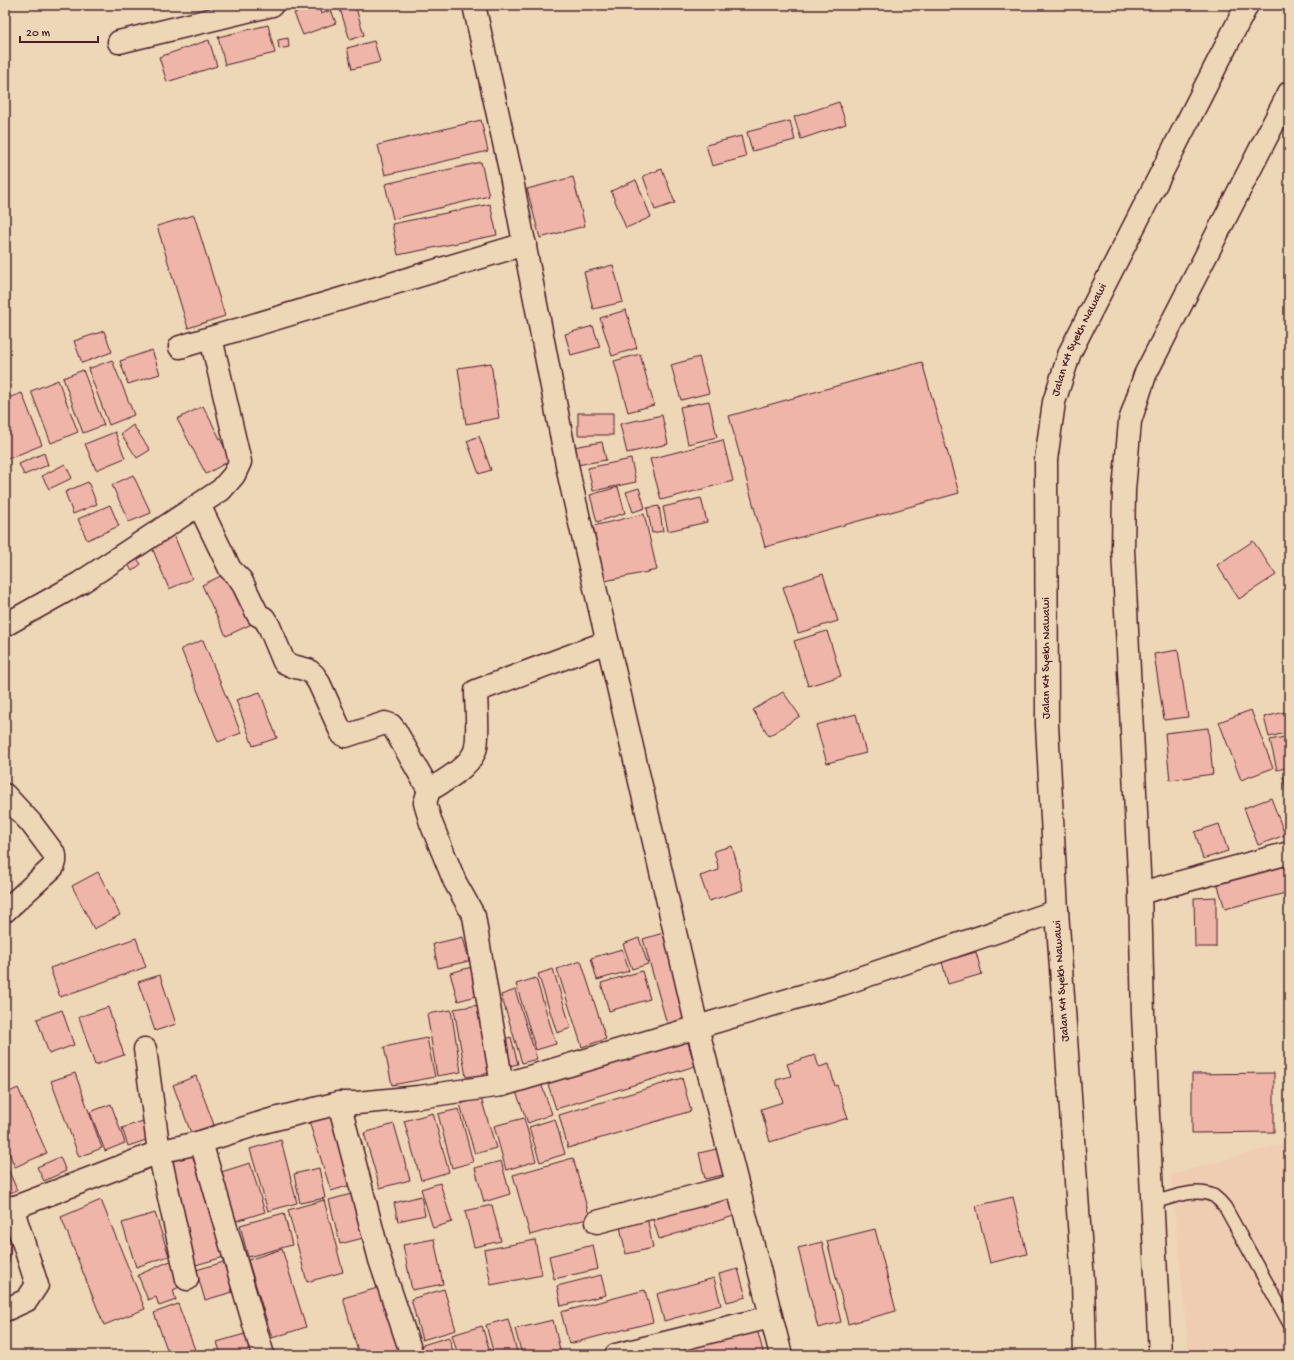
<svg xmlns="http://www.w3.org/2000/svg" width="1294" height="1360" font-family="'Gochi Hand',sans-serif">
	<rect width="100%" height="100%" fill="#eed7b6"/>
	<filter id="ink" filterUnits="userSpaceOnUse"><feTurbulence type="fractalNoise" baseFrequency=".025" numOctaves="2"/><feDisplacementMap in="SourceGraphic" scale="8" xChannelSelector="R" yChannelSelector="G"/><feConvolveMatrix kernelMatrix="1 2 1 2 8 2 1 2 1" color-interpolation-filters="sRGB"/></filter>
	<g filter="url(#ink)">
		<path fill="#eecdb2" d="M1289,1142V1355H1188V1344L1171,1175Z"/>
		<g fill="#efb5a9" stroke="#4a1f2b">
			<path d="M318,5L321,14L331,10L336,23L303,35L294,13Z"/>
			<path d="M353,5H355L364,35L350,40L340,9Z"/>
			<path d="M268,25L275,53L225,65L218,37Z"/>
			<path d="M288,38L289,47L279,49L278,40Z"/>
			<path d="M209,40L217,66L167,82L159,57Z"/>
			<path d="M374,41L380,62L352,69L347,48Z"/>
			<path d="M839,102L846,124L801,139L794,117Z"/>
			<path d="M481,120L488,151L385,175L378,145Z"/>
			<path d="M790,121L795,140L752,151L747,132Z"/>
			<path d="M741,136L746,157L712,166L706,145Z"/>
			<path d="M481,162L489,196L393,219L385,184Z"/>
			<path d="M662,169L675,203L655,210L643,176Z"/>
			<path d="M573,177L585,226L540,238L527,189Z"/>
			<path d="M636,180L651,217L626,228L611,191Z"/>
			<path d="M490,204L497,235L398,255L392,224Z"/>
			<path d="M194,215L225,316L188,328L157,226Z"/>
			<path d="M613,265L623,302L593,309L584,272Z"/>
			<path d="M626,310L637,348L612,356L600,318Z"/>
			<path d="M593,326L600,347L571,355L565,334Z"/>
			<path d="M104,331L112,352L82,363L74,341Z"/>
			<path d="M152,350L160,374L128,384L120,361Z"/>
			<path d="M640,354L654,405L628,412L614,361Z"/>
			<path d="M699,357L709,393L681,400L671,365Z"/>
			<path d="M112,360L134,415L109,425L88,369Z"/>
			<path d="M922,362L959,493L765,547L729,416Z"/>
			<path d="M491,363L499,418L466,424L458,368Z"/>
			<path d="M83,370L104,425L83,433L63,378Z"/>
			<path d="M58,380L78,432L51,443L31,391Z"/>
			<path d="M22,393L42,445L5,460V399Z"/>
			<path d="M709,401L717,437L688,444L680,407Z"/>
			<path d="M203,406L231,460L206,474L177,419Z"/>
			<rect x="578" y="413" width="35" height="22"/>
			<path d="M662,415L668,444L627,453L620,424Z"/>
			<path d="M133,425L150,450L137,458L121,434Z"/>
			<path d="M115,432L125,458L96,470L85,444Z"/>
			<path d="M479,436L491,470L479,474L467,441Z"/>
			<path d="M723,440L733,481L661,500L650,459Z"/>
			<path d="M602,442L606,460L577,465L573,447Z"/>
			<path d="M44,453L48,465L24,475L19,464Z"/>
			<path d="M631,459L636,482L593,491L588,468Z"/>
			<path d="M65,464L72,478L49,489L42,476Z"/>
			<path d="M133,475L151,513L129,522L112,485Z"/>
			<path d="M88,482L97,504L73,514L65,492Z"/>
			<path d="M618,487L625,513L597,522L590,495Z"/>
			<path d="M639,488L645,508L633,512L626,492Z"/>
			<path d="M701,498L707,522L668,531L663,507Z"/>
			<path d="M110,505L119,526L87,540L78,519Z"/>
			<path d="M659,506L663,531L652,533L647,508Z"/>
			<path d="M644,514L657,570L605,581L593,526Z"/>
			<path d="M174,535L192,579L169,589L151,545Z"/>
			<path d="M1253,541L1276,575L1239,599L1217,565Z"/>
			<path d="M134,555L141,564L132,571L126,561Z"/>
			<path d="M229,572L254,623L226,636L202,585Z"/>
			<path d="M823,574L838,621L798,633L783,587Z"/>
			<path d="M827,631L841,676L808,686L794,641Z"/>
			<path d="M203,640L241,733L218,742L181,649Z"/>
			<path d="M1178,650L1188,717L1164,720L1154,654Z"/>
			<path d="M260,692L277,738L253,746L236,700Z"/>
			<path d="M783,692L800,716L769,736L753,710Z"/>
			<path d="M1251,710L1273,768L1241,780L1219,722Z"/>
			<path d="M1289,711V732L1269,737L1264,717Z"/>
			<path d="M856,714L866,753L827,763L816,725Z"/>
			<path d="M1208,728L1213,774L1170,780L1165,733Z"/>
			<path d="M1289,736V767L1277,770L1270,740Z"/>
			<path d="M1289,776V798L1283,777Z"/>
			<path d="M1271,798L1285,835L1258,845L1244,808Z"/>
			<path d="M1219,824L1228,851L1203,859L1195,832Z"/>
			<path d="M732,846L739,871L738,872L743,890L709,901L700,876L719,870L714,851Z"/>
			<path d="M1289,859V892L1225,909L1216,879Z"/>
			<path d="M98,872L120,915L94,929L72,886Z"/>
			<path d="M1216,897V947H1195L1194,898Z"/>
			<path d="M663,933L687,1018L667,1024L643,939Z"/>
			<path d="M463,937L469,961L438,968L433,944Z"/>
			<path d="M136,938L146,967L60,997L50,968Z"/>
			<path d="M639,938L648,964L632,969L623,944Z"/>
			<path d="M622,949L629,971L597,980L591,958Z"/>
			<path d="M976,952L982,974L948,984L942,962Z"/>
			<path d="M581,961L606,1039L582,1047L557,969Z"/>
			<path d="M479,965L486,993L458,1001L450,973Z"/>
			<path d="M553,969L571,1028L557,1033L538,974Z"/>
			<path d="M642,971L650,999L609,1011L601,983Z"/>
			<path d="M160,975L176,1024L155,1031L138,982Z"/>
			<path d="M536,978L556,1044L536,1050L516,984Z"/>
			<path d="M515,990L537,1059L522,1063L501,995Z"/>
			<path d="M485,1004L496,1072L466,1077L454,1009Z"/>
			<path d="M108,1007L124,1055L95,1065L79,1017Z"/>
			<path d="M62,1010L74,1045L49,1054L37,1019Z"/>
			<path d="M451,1010L461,1072L437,1076L427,1014Z"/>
			<path d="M686,1036L695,1066L556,1109L546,1078Z"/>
			<path d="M511,1037L518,1064L505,1067L498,1041Z"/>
			<path d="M427,1038L435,1077L392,1085L384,1047Z"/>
			<path d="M815,1055L819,1067L829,1064L835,1086L837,1085L848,1118L770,1142L761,1109L783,1102L776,1080L791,1076L787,1064Z"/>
			<path d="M75,1073L102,1148L79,1157L51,1081Z"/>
			<path d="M1274,1073V1132L1192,1133V1074Z"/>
			<path d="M196,1076L214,1125L191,1133L173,1085Z"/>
			<path d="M539,1078L552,1114L528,1123L514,1087Z"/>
			<path d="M682,1078L691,1111L568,1148L559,1115Z"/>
			<path d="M18,1088L47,1153L15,1167L5,1144V1094Z"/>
			<path d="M481,1098L496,1148L475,1154L460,1104Z"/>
			<path d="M111,1104L125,1143L105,1151L90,1112Z"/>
			<path d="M330,1108L354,1184L331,1191L307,1115Z"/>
			<path d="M459,1109L473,1162L452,1168L438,1114Z"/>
			<path d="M433,1113L449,1172L421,1180L404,1121Z"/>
			<path d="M524,1118L536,1161L506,1170L494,1126Z"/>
			<path d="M555,1119L565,1154L540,1162L529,1127Z"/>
			<path d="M146,1120L152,1138L128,1146L122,1128Z"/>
			<path d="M394,1124L410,1180L380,1188L364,1133Z"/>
			<path d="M281,1140L297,1203L268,1211L250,1149Z"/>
			<path d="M721,1148L727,1174L705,1179L699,1153Z"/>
			<path d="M202,1149L231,1255L192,1266L163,1160Z"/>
			<path d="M60,1157L66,1171L44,1181L37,1167Z"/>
			<path d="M573,1158L590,1218L530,1235L513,1175Z"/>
			<path d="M501,1161L510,1194L484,1202L475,1168Z"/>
			<path d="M5,1162L17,1190L5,1195Z"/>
			<path d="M250,1163L265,1212L233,1222L218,1173Z"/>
			<path d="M319,1168L325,1198L300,1203L294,1174Z"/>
			<path d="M440,1183L452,1222L433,1228L421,1189Z"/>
			<path d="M726,1190L734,1216L659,1239L651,1213Z"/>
			<path d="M355,1193L367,1237L340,1244L329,1200Z"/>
			<path d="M421,1196L425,1215L398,1221L394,1203Z"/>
			<path d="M1013,1197L1027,1254L990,1263L976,1206Z"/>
			<path d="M101,1200L145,1309L104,1325L61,1217Z"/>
			<path d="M324,1200L343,1272L307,1282L288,1210Z"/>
			<path d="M492,1205L501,1241L474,1247L465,1211Z"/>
			<path d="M155,1213L169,1256L136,1267L122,1223Z"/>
			<path d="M284,1213L292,1245L248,1257L240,1225Z"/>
			<path d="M647,1217L653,1248L626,1254L619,1222Z"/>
			<path d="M875,1229L896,1311L848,1324L827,1241Z"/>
			<path d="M5,1235H11L9,1263L5,1262Z"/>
			<path d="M434,1239L443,1284L412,1290L403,1245Z"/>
			<path d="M535,1240L542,1275L491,1285L484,1250Z"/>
			<path d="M822,1242L841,1322L818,1328L798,1248Z"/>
			<path d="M593,1245L598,1269L554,1279L549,1256Z"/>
			<path d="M282,1249L306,1327L272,1338L248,1260Z"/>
			<path d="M175,1259L186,1284L173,1290L176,1300L159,1306L156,1297L148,1300L138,1275Z"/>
			<path d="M234,1259L243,1289L205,1300L196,1270Z"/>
			<path d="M738,1269L746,1297L727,1302L719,1274Z"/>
			<path d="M601,1275L606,1295L561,1306L557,1286Z"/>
			<path d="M714,1278L721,1305L664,1321L657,1294Z"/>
			<path d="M381,1287L400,1355H359L343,1298Z"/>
			<path d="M444,1289L456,1330L422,1340L411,1299Z"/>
			<path d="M645,1290L653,1322L569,1344L561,1312Z"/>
			<path d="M178,1304L197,1355H169L154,1313Z"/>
			<path d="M508,1319L518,1355H494L486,1325Z"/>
			<path d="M553,1320L561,1354L522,1355L515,1329Z"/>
			<path d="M755,1322L764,1355H672L669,1346Z"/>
			<path d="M482,1326L491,1355H458L452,1335Z"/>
			<path d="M248,1333L255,1355H221L217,1342Z"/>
			<path d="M449,1337L454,1355H422L419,1346Z"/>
		</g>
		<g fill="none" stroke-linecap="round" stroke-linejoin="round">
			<defs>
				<path id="lane" d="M1152,1203C1171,1198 1195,1187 1214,1196C1218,1199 1222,1203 1225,1207L1289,1323"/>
				<g id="street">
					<path d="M474,5L510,170L570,480L697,1027L781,1355"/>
					<path d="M119,42L272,5"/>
					<path d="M180,347L525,244"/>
					<path d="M199,505L230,569L241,580L258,615L264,618L269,626L284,662L292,666L308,670L314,675L319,683L342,734L346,736L385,723L391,725L395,730L429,790"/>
					<path d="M5,625L80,583L221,490L234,475L240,462L211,338"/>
					<path d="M5,795L31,823L55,855V862L53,867L5,911"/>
					<path d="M1140,893L1289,853"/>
					<path d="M145,1049L159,1152L187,1279"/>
					<path d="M502,1085L474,916L455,882L431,823L425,803L429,790C443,782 473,765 476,747C479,729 476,709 476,691L607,642"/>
					<path d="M339,1103L380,1260L412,1355"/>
					<path d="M201,1142L263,1355"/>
					<path d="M5,1211L159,1152L201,1142L267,1121L339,1103H357L419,1097L502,1085L842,984L1057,911"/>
					<path d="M597,1222L737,1185"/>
					<path d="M5,1310L27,1300L37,1285L12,1207"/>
					<path d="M616,1355L771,1317"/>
				</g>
				<g id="secondary">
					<path id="s1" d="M1085,1355L1083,1281L1057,911L1047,725L1046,460L1054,402L1070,352L1247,5"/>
					<path d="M1160,1355L1143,1015L1140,893L1123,549L1124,490L1130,421L1145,375L1289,93"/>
				</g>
			</defs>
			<use href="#lane" stroke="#4a1f2b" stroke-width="15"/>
			<use href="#street" stroke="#4a1f2b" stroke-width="25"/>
			<use href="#secondary" stroke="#4a1f2b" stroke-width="25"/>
			<use href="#lane" stroke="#eed7b6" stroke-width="12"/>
			<use href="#street" stroke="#eed7b6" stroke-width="22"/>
			<use href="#secondary" stroke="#eed7b6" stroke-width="22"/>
		</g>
	</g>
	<g text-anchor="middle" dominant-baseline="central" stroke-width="3.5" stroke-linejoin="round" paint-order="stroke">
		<g font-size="12" fill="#4a1f2b" stroke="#eed7b6">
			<text stroke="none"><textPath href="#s1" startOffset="1022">Jalan KH Syekh Nawawi</textPath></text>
			<text transform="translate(1047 658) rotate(-90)">Jalan KH Syekh Nawawi</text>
			<text transform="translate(1062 981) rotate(-94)">Jalan KH Syekh Nawawi</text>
		</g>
	</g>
	<rect width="1294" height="1360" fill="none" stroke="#eed7b6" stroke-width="20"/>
	<rect x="10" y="10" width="1274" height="1340" fill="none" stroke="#4a1f2b" stroke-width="1.5" filter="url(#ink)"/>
	<path d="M20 36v6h78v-6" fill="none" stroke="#4a1f2b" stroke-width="2"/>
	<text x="26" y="36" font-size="12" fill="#4a1f2b" stroke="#eed7b6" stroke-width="3" paint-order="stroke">20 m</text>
</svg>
